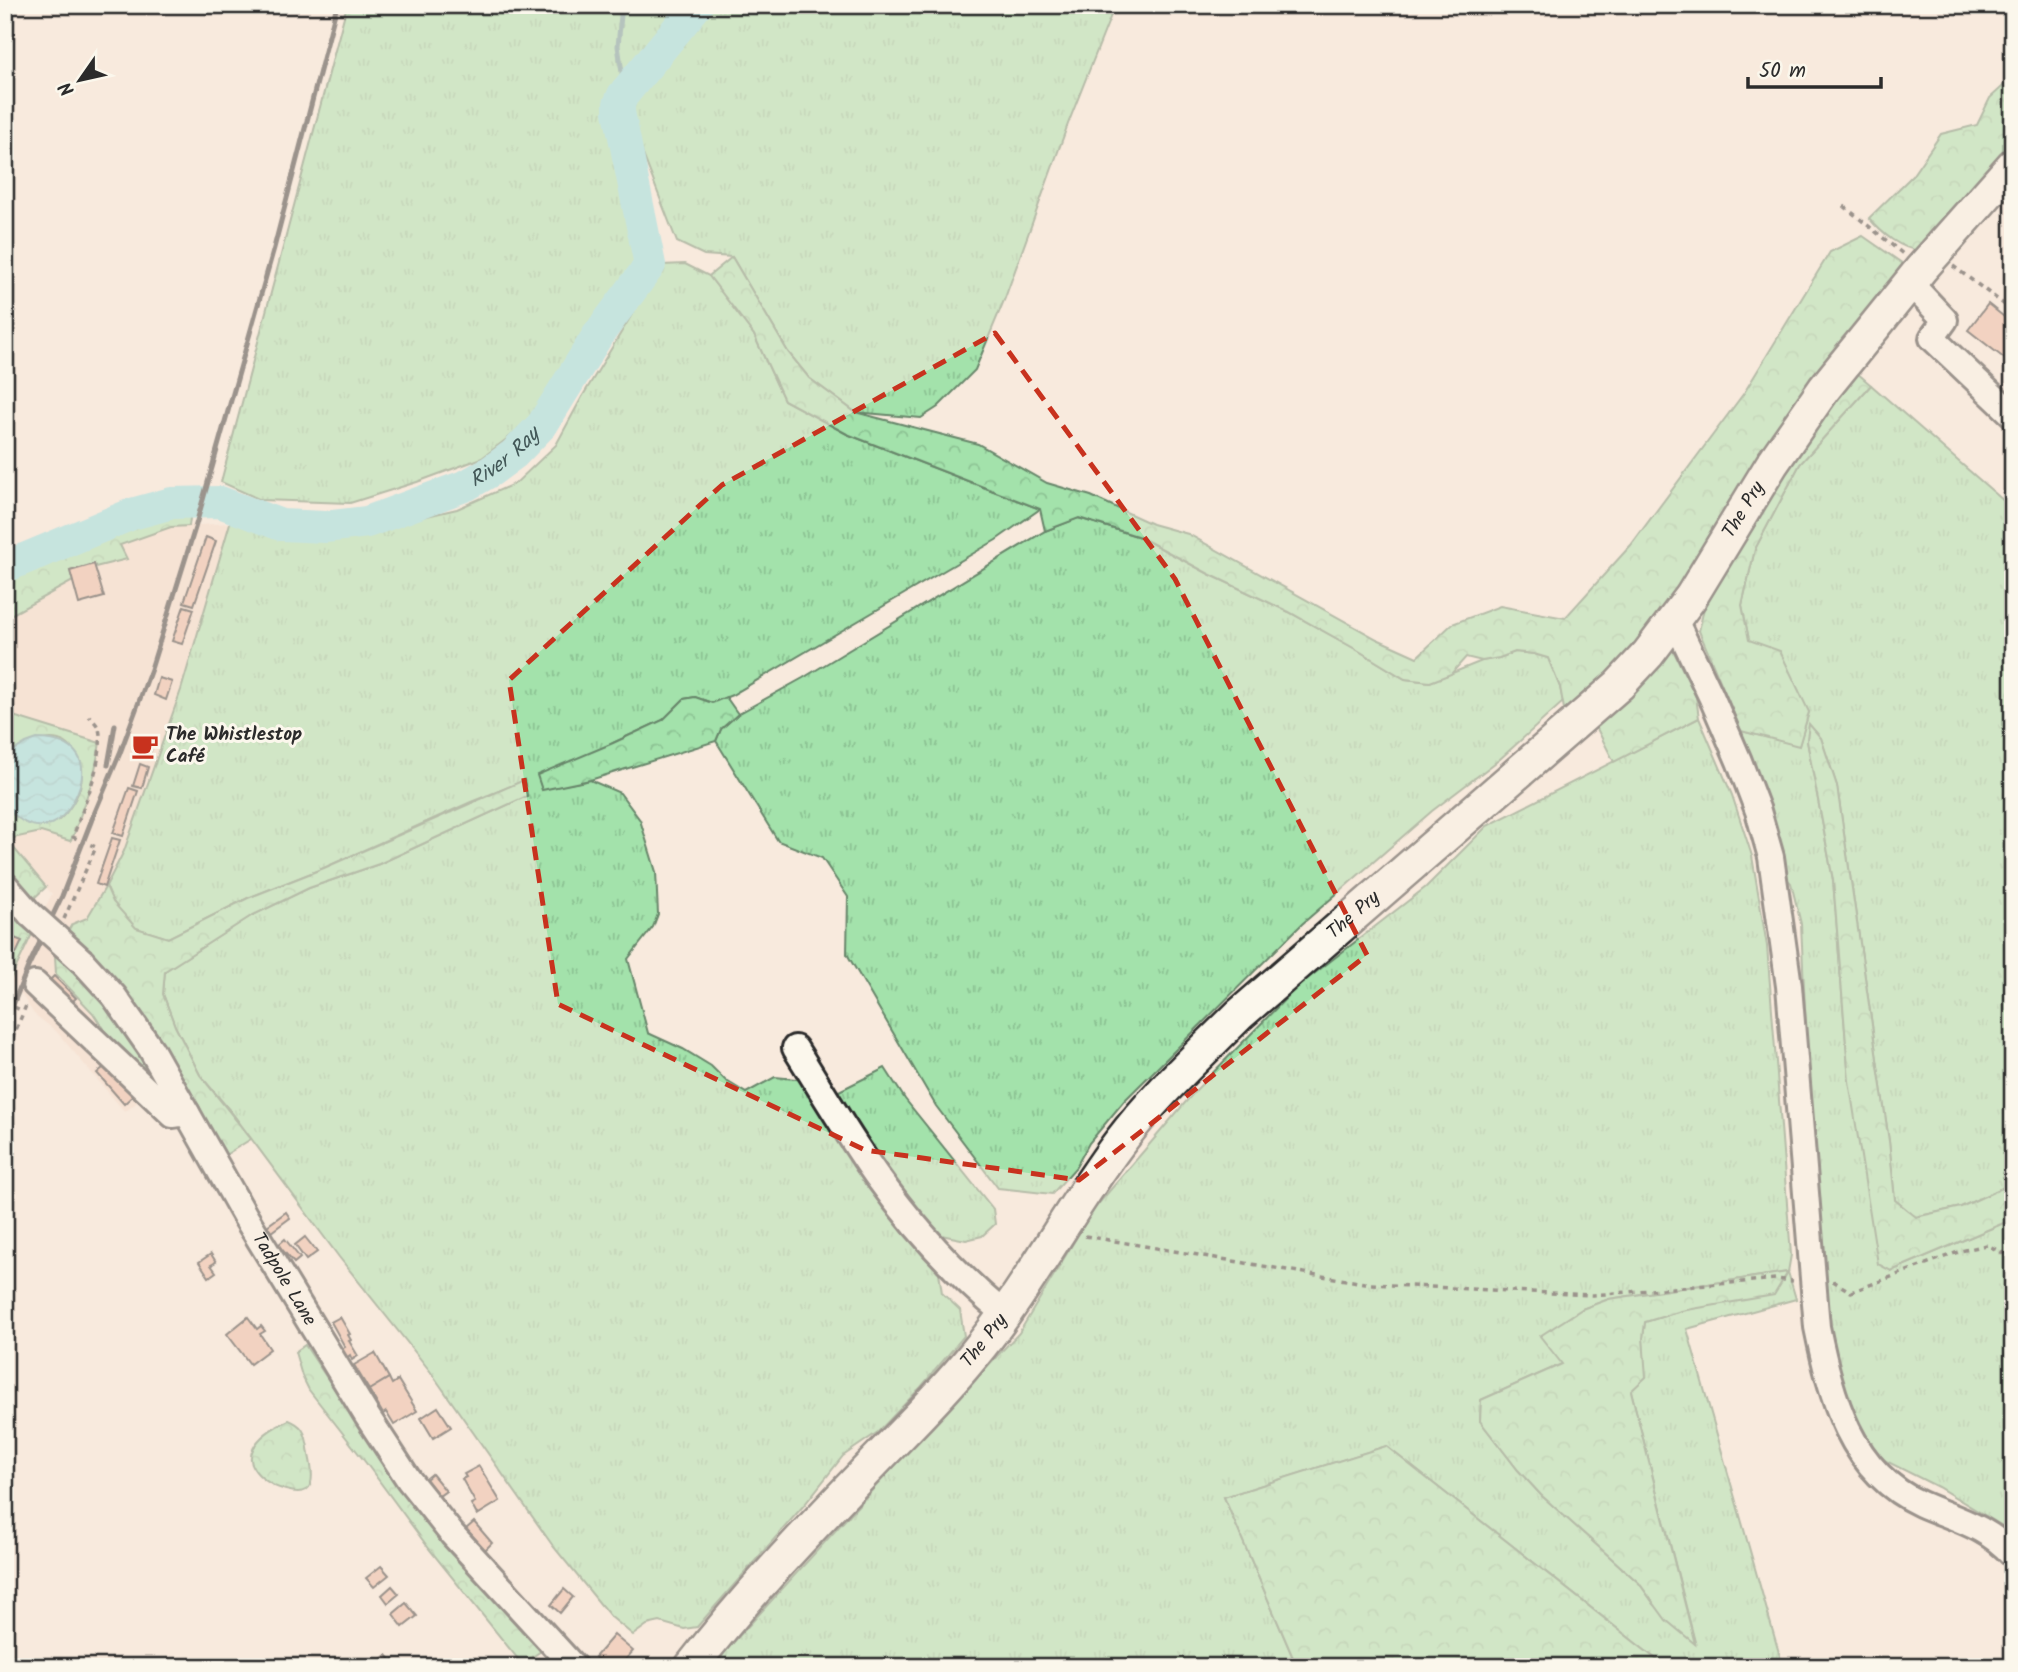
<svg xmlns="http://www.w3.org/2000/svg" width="2018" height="1672" font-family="Kalam,sans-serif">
	<defs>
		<pattern id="grass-tufts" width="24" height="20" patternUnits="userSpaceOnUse" patternTransform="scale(1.75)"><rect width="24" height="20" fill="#a3e2ab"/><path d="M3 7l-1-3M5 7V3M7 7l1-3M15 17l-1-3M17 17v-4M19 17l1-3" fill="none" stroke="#8cc293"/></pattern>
		<pattern id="forest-crowns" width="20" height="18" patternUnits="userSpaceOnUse" patternTransform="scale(1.75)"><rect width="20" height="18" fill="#a3e2ab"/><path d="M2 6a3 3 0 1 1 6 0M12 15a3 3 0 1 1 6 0" fill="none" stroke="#8cc293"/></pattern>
		<pattern id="water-waves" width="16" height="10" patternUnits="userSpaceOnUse" patternTransform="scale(1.75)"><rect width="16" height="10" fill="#8bdde1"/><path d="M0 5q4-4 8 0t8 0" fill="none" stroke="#78bec1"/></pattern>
	</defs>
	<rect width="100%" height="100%" fill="#f8eadd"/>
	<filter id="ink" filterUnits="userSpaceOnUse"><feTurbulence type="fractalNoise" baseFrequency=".0143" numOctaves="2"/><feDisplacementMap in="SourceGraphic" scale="14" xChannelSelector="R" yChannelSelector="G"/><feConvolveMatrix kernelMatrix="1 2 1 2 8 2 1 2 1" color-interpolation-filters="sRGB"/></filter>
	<g filter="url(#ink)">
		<path fill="#f4dbca" d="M230,523L181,690L124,851L106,886L87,918L72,924L61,952L155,1088L125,1112L56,1031L34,1014L11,978L52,894L12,846L13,838L42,832L70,841L73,837L94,775L100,744L13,716L5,717V618L72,581L70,571L94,564L126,559L119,545L171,527Z"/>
		<g fill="url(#grass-tufts)" stroke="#67866b" stroke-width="2" fill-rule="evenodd">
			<path d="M347,5H680L649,44L614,98L639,247L640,264L535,417L482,458L417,482L350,503L261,500L221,482Z"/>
			<path d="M711,5H1115L1068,124L1005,298L975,370L938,407L921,418L855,412L809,378L788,352L732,257L704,255L677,242L632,126L635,99L706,9Z"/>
			<path d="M685,264L709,276L754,335L784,400L847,434L1040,509L996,540L732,695L712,703L695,697L684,699L663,720L613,743L542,789L590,780L620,793L640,820L656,872L658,914L653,927L628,959L648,1033L683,1049L711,1066L725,1080L746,1093L775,1077L806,1080L938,1266L942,1293L960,1310L964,1336L921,1387L878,1432L843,1456L805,1504L697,1627L684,1629L660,1622L647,1625L633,1635L610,1616L553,1546L430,1371L339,1257L233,1114L200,1075L175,1026L163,994L165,971L251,916L309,888L379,864L527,796L524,781L471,802L324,868L248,898L168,938L136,928L112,902L106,886L124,851L181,690L230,523L241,515L297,539L332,538L457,509L516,483L556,445L582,397L662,265Z"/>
			<path d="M1871,385L2013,509V1183L1961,1207L1915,1217L1895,1200L1889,1141L1837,786L1821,738L1809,725L1807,741L1833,880L1849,1081L1891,1271L2013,1219V1534L2009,1530L1938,1487L1884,1460L1860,1441L1844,1400L1822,1292L1815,1223L1801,924L1791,883L1783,875L1765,808L1741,731L1799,745L1809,712L1749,640L1742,605L1755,549L1800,464Z"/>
			<path d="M1078,518L1140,537L1209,574L1289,612L1359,651L1405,679L1430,682L1482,661L1499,658L1515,652L1534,654L1548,658L1560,687L1563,702L1500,759L1432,811L1302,924L1124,1101L1089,1143L1076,1167L1052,1194L998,1188L936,1106L847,954L848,897L822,858L778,841L716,741L721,729L738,714L803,678L1045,531Z"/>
			<path d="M1699,718L1732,795L1752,856L1767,946L1791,1255L1788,1272L1796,1299L1687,1329L1783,1667H1666L1386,1446L1224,1497L1297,1667H711L927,1430L1019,1333L1093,1210L1196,1090L1297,987L1426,887L1487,826ZM1787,1272L1681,1311L1645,1322L1643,1338L1645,1377L1631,1391L1695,1642L1654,1604L1639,1583L1541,1495L1518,1470L1480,1421L1481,1400L1562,1364L1582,1309L1609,1299Z"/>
			<path d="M885,1068L905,1099L993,1209L995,1224L982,1236L966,1240L936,1234L905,1204L833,1094Z"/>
		</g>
		<g fill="url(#forest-crowns)" stroke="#67866b" stroke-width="2">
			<path d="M2013,77V149L1921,251C1901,249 1882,234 1869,218L1912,176L1941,134L1977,125L1990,98Z"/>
			<path d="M1863,236L1906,266L1671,607L1573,713L1564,709L1560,687L1548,658L1534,654L1515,652L1499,658L1482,661L1466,657L1451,674L1430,682L1405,679L1359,651L1289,612L1209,574L1140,537L1079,518L1045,531L1040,509L847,434L784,400L754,335L709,276L732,257L788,352L809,378L855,412L978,444L1047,483L1091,496L1152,524L1188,534L1377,639L1417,657L1452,624L1500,606L1565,618L1631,545L1744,393L1830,252Z"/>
			<path d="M1856,372L1871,385L1800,464L1755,549L1742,605L1749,640L1780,651L1809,712L1799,746L1741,731L1699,631L1705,603L1784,465Z"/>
			<path d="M191,510L189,526L171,527L120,545L127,559L95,567L94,564L70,571L73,581L5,618V581L36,564L160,514Z"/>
			<path d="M1671,646L1696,697L1699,718L1614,762L1591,717Z"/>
			<path d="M695,697L712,703L726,697L738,714L721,729L716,741L590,780L542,790L537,775L613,743L663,720L684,699Z"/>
			<path d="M13,716L100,743L94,775L73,837L70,841L41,832L13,838L12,846L46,887L32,900L5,865V805L7,807L59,820C68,812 79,796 81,783C85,764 73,739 51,739C44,739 36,743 30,745C20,748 13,749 5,756V717Z"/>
			<path d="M1809,724L1821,738L1837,786L1889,1141L1895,1200L1916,1217L1961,1207L2013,1183V1219L1891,1271L1878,1264L1849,1081L1833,880L1807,741Z"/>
			<path d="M524,780L527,796L379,864L309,888L251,916L165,971L163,994L175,1026L200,1075L251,1139L222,1157L86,950L68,931L72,924L87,918L106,886L113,902L136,928L168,938L248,898L324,868Z"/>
			<path d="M5,904L33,932L11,978L5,985Z"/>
			<path d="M61,952L108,1003L156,1079L155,1088L117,1050L93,1013L56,974L55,956Z"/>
			<path d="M1788,1272L1774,1295L1681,1311L1645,1322L1643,1338L1646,1377L1631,1391L1695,1644L1666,1620L1639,1583L1541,1495L1518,1470L1480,1421L1481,1400L1562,1364L1540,1336L1582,1309L1609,1299Z"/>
			<path d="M305,1345L379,1456L449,1548L541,1651L522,1664L430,1550L366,1463L309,1390L302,1376L295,1352Z"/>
			<path d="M289,1420C294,1422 298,1424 302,1429C307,1436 308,1447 309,1455C314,1477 316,1499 286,1490C280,1488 275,1487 271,1484C231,1460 258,1434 289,1420Z"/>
			<path d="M1386,1446L1666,1667H1297L1224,1497Z"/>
		</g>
		<path fill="url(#water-waves)" stroke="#659698" stroke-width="2" d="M37,739C78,739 93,763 74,800C56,834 28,834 5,805V756L26,743Z"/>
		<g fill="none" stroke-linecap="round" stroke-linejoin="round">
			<path stroke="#659698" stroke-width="5" d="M622,5L618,46L625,92"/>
			<path stroke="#8bdde1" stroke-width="32" id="s1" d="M5,567L132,514L172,503L220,502L281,525L325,527L367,522L467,485L491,471L514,454L542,425L598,335L650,265L619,112V104L623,95L697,5"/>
		</g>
		<g fill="#ecb79f" stroke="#2b2b2b" stroke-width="2">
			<path d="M1988,304L2013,324V350L2005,359L1968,330Z"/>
			<path d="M206,537L216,541L194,605L184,602Z"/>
			<path d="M94,564L104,597L79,604L70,571Z"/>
			<path d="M184,606L194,609L182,644L172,641Z"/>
			<path d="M159,678L172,682L166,700L154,695Z"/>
			<path d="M146,737L155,741L147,759L138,756Z"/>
			<path d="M140,764L148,767L142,788L133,786Z"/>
			<path d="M129,788L138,791L123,836L113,833Z"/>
			<path d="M112,838L120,840L104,887L96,884Z"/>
			<path d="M12,937L22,941L16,954L6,949Z"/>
			<path d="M54,976L76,998L69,1005L47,983Z"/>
			<path d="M110,1062L137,1092L124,1104L97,1073Z"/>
			<path d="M286,1212L290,1218L271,1232L267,1226Z"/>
			<path d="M305,1237L317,1252L306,1260L295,1245Z"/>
			<path d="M285,1239L300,1258L294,1263L278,1245Z"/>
			<path d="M211,1254L216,1262L211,1265L216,1272L209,1277L199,1262Z"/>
			<path d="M248,1317L257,1329L261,1326L265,1331L260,1334L270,1349L250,1364L227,1334Z"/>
			<path d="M340,1317L350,1334L348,1335L351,1340L349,1341L358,1356L352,1360L350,1355L346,1358L341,1349L345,1347L331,1322Z"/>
			<path d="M375,1353L389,1378L369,1390L354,1365Z"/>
			<path d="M389,1378L392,1384L398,1380L417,1411L394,1425L386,1412L383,1414L369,1390Z"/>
			<path d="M438,1407L451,1427L433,1438L421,1418Z"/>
			<path d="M479,1466L500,1501L477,1515L471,1504L475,1502L462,1479L466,1477L464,1474Z"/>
			<path d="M432,1474L446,1491L439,1496L426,1479Z"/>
			<path d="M474,1522L492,1543L485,1550L466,1529Z"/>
			<path d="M381,1566L389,1575L374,1587L366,1578Z"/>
			<path d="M392,1586L399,1594L388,1603L382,1595Z"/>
			<path d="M564,1589L573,1597L560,1613L551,1605Z"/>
			<path d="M406,1603L417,1616L403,1627L393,1614Z"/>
			<path d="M614,1635L633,1651L619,1667H607L595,1657Z"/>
			<path d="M387,1655L392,1661L394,1659L401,1667H373Z"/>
		</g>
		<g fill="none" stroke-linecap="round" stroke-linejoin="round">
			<defs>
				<g id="minor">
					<path d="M1910,283L1945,320L1932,338L2013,415"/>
					<path d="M1675,620L1711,696L1739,761L1758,811L1771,857L1789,986L1817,1327C1831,1396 1850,1472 1921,1504C1955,1519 1987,1526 2013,1555"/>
					<path d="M5,885L30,914"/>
					<path id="s2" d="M82,961L114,996L151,1049L245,1216L367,1416L409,1480L452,1534L574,1667"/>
					<path d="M35,984L173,1115L187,1113"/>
					<path d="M795,1048C822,1091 847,1134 876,1175C913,1227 956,1274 1004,1314"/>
				</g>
				<g id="major">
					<path id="s3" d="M691,1667C743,1600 801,1538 860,1477C898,1437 938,1399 972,1357C1028,1290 1067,1212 1119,1143C1154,1096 1198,1056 1239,1015L1619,685L1648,654L1691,597L1772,464L1824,389L1921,269L2013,165"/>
				</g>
			</defs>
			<use href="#minor" stroke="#2b2b2b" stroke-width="30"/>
			<use href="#major" stroke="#2b2b2b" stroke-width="37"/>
			<g stroke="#2b2b2b" stroke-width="3.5" stroke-dasharray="5 5" stroke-linecap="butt">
				<path d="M1844,206L1903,254"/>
				<path d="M1953,266L2013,311"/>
				<path d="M64,919L96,847L73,837C82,810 106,756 99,729C97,724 93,720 89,716"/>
				<path d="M5,1003L23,1011"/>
				<path d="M5,1057L27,1003"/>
				<path d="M1085,1236L1370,1284L1593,1295L1776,1279L1793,1281"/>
				<path d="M1833,1281L1851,1292L1961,1251L1987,1245L2013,1258"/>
			</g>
			<use href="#minor" stroke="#fbf7ec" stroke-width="24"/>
			<use href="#major" stroke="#fbf7ec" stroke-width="32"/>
			<g stroke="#2b2b2b" stroke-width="5">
				<path d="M108,765L115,725"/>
				<path d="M5,1025L28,967L62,896L92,819L120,753L151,669L195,528L274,248L337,5"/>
			</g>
			<defs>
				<path id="minor-bridge" d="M30,914L82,961"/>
			</defs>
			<use href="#minor-bridge" stroke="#2b2b2b" stroke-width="30" stroke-linecap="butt"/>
			<use href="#minor-bridge" stroke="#fbf7ec" stroke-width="24"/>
		</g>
	</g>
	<path d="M0 0H2018V1672H0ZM995,333L1175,579L1367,955L1079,1180L865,1150L558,1004L509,680L722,485Z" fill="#f8eadd" fill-opacity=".55" fill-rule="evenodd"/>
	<path fill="none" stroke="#c8321e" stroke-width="5" stroke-dasharray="14 9" stroke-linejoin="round" d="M995,333L1175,579L1367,955L1079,1180L865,1150L558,1004L509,680L722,485Z"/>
	<defs>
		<symbol id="cafe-bare" viewBox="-9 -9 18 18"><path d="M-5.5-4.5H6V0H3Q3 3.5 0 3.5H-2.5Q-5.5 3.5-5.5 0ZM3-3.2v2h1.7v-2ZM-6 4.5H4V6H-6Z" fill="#c8321e" stroke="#fbf7ec" stroke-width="2.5" paint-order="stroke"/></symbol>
	</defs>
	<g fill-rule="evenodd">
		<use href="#cafe-bare" x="126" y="727" width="38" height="38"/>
	</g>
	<g text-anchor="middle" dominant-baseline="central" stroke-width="6" stroke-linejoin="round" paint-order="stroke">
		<g font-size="19" fill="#2b2b2b" stroke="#fbf7ec">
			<text stroke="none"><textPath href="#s3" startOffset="1573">The Pry</textPath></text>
			<text stroke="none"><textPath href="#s3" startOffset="1006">The Pry</textPath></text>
			<text stroke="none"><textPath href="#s2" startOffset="378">Tadpole Lane</textPath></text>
			<text stroke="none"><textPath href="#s3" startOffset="439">The Pry</textPath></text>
		</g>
		<g font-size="19" font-weight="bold" fill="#2b2b2b" stroke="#fbf7ec" text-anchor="start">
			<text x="166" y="735">The Whistlestop<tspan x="166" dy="22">Café</tspan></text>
		</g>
		<g font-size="21" font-style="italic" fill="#435858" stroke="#fbf7ec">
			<text stroke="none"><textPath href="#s1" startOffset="532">River Ray</textPath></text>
		</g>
	</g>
	<rect width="2018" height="1672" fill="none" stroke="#fbf7ec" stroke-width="28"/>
	<rect x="14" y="14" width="1990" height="1644" fill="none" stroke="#2b2b2b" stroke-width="2.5" filter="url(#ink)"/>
	<g transform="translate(80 80) rotate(236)" stroke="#fbf7ec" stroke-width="5" paint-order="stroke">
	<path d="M0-5L12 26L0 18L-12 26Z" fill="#2b2b2b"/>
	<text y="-10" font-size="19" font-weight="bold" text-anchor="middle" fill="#2b2b2b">N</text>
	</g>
	<path d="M1748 77v10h133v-10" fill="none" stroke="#2b2b2b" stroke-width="3.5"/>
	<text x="1759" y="77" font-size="21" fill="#2b2b2b" stroke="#fbf7ec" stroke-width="5" paint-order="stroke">50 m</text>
</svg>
